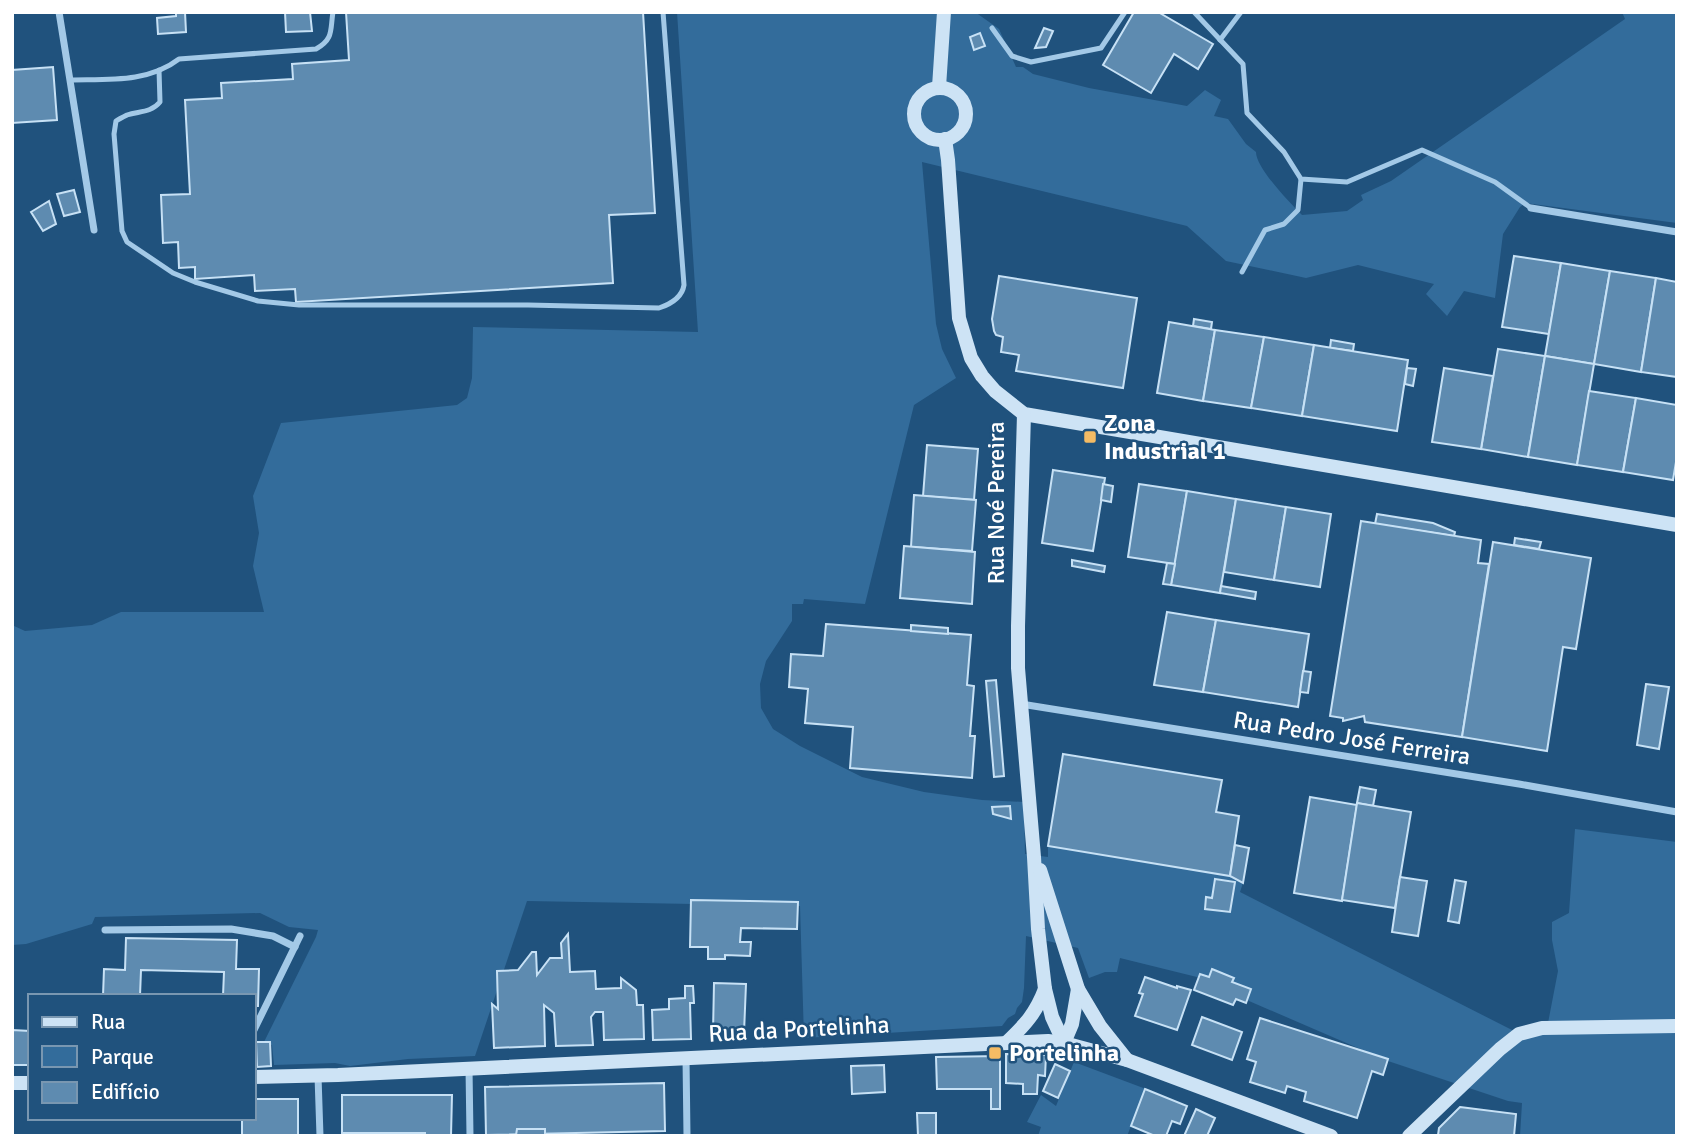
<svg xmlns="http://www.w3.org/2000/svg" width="1689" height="1148" font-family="Signika,sans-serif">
	<rect width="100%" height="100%" fill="#20527d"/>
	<g fill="#336c9b">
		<path d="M677,12H975L999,29L1016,67H1023L1033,74L1089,88L1187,106L1205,90L1221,100L1214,116L1228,119L1246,144L1256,152C1256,168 1290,203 1302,215L1347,211L1363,200L1361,195L1391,181L1625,19L1622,12H1677V223L1525,203L1520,207L1503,234L1495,298L1464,291L1447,316L1426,294L1434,284L1358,265L1306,278L1226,261L1187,226L922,162L936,324L942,349L956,378L914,405L865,604L804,599L803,604H792V621L766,661L760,684L761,708L773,729L800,746L862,777L924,792L982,800L1024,802L1025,854L1048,857V846L1230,876L1243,883L1240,892L1514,1031L1548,1023L1558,971L1552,940V922L1569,913L1575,829L1677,842V1136H1520L1522,1103L1508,1101L1388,1061L1226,991L1205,979L1120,958L1117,972H1105L1089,978L1078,948L1026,936L1024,988L1022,1002L1017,1008L1015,1014L1008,1018L1002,1026L804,1038L800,906L527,901L475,1056L408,1059L350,1066L335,1063L274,1065L272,1045L264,1042L316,937L318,930L289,927L260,913L95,917L92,924L26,944L12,945V625L25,631L92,625L121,612H264L253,566L259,533L253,496L281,423L457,405L467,398L472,378L473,327L698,332Z"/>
		<path d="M1074,1062L1146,1089L1127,1136H1038L1041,1127L1027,1122L1041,1095L1056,1106Z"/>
	</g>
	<g fill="#5e8bb0" stroke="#c7e1f5" stroke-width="2">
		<path d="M176,12H185L186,32L158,34L157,18L176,16Z"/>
		<path d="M285,12H310L312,31L286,32Z"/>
		<path d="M346,12H643L655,213L609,215L613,283L296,302L295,289L255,291L254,275L195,279V267L179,268L178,242L163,243L161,195L190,194L185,100L222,98L221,83L293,79L292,64L349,60Z"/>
		<path d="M1134,12H1158L1213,44L1198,69L1174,54L1151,93L1103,65Z"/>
		<path d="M1044,28L1053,31L1046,47L1035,48Z"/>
		<path d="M980,33L985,46L974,50L970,37Z"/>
		<path d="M53,67L57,120L12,123V70Z"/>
		<path d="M74,190L80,212L64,216L57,194Z"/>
		<path d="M49,201L56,224L43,231L31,212Z"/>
		<path d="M1514,256L1561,263L1549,334L1502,327Z"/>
		<path d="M1561,263L1610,271L1594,364L1545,356Z"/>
		<path d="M1610,271L1656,278L1641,372L1594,364Z"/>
		<path d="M999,276L1137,298L1123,388L1016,371L1019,355L1001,352L1003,337L996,335L994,331L992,319Z"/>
		<path d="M1656,278L1677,282V377L1641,372Z"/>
		<path d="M1194,319L1212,322L1211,329L1193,326Z"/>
		<path d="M1169,322L1215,330L1203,401L1157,393Z"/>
		<path d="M1215,330L1264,337L1251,408L1203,401Z"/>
		<path d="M1264,337L1314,345L1302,416L1251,408Z"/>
		<path d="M1331,340L1354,344L1353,351L1330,348Z"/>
		<path d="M1314,345L1408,360L1397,431L1302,416Z"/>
		<path d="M1498,349L1545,356L1528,457L1481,449Z"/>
		<path d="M1545,356L1594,364L1577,465L1528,457Z"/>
		<path d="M1407,368L1416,369L1413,386L1405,384Z"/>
		<path d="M1444,368L1493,376L1481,449L1432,442Z"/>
		<path d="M1589,391L1636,398L1623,472L1577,465Z"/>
		<path d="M1636,398L1677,405V456L1673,480L1623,472Z"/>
		<path d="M927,445L978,449L974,500L923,496Z"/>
		<path d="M1053,470L1105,478L1093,551L1042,543Z"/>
		<path d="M1103,484L1113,486L1111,502L1101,500Z"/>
		<path d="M1139,484L1187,491L1175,564L1128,557Z"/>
		<path d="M1187,491L1236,499L1220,593L1171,585Z"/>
		<path d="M914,495L976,500L972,551L911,547Z"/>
		<path d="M1236,499L1286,507L1274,580L1224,572Z"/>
		<path d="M1286,507L1331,514L1320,587L1274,580Z"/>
		<path d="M1377,514L1433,523L1455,532L1454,536L1375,524Z"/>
		<path d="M1361,521L1481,540L1478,563L1489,564L1462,737L1365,722L1364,716L1343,721V718L1330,716Z"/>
		<path d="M1515,538L1541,542L1539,549L1514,545Z"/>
		<path d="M1493,542L1591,558L1576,649L1563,647L1547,751L1462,737Z"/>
		<path d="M904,546L975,552L972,604L900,598Z"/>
		<path d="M1072,560L1105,566L1104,572L1072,566Z"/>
		<path d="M1167,563L1175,564L1171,585L1163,584Z"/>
		<path d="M1221,586L1256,592L1255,599L1220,593Z"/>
		<path d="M1167,612L1216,620L1203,692L1154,685Z"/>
		<path d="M1216,620L1309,634L1298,707L1203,692Z"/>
		<path d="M826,624L971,635L967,685L974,686L970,736H975L972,778L850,768L853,727L805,723L808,689L789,687L791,654L823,656Z"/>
		<path d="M911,625L948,628V634L911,631Z"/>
		<path d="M1303,671L1311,672L1308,693L1300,692Z"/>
		<path d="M996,680L1004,776L994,777L986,681Z"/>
		<path d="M1646,684L1669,687L1659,749L1637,745Z"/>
		<path d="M1063,754L1222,780L1216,812L1239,816L1230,876L1048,846Z"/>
		<path d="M1360,787L1376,790L1373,806L1357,803Z"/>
		<path d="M1310,797L1357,805L1342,901L1294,893Z"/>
		<path d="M1357,803L1411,812L1395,908L1342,900Z"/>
		<path d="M1010,806L1011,819L993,814L992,807Z"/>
		<path d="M1235,845L1249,848L1243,883L1230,876Z"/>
		<path d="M1400,877L1427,881L1418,936L1392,932Z"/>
		<path d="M1215,879L1235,882L1230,912L1205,909L1206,897L1212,898Z"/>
		<path d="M1455,880L1466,882L1459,923L1448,921Z"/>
		<path d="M691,900L798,902L797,929L741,928L740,942H751L750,956L725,955V959H708V947H690Z"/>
		<path d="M568,934L570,972L595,971L596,989L621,988V978L636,990L637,1005H643L644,1039L604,1040L603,1012H595L591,1017L593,1045L556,1046L554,1013L544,1005L545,1046L494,1048L492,1004L498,1009L497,971L518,970L532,952H536L537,975L550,958H562L561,943Z"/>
		<path d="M126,938L237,940L236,969H259L258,1006H254V996H223L224,972L141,970L140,996H103L104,969L125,970Z"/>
		<path d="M1212,969L1234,978L1232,982L1251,989L1246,1003L1236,999L1233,1005L1194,990L1200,974L1209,977Z"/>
		<path d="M1145,977L1177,988V986L1191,990L1177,1030L1135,1016L1143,994L1139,993Z"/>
		<path d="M714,983L746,984L744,1033L713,1032Z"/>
		<path d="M685,986H693L694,1003H690L691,1039L653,1040L652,1010L669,1009V999L685,998Z"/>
		<path d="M1202,1017L1242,1032L1232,1060L1192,1045Z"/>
		<path d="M1260,1018L1388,1059L1383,1075L1372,1071L1357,1118L1304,1101L1306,1092L1287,1086L1285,1093L1250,1082L1256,1062L1247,1059Z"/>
		<path d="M12,1030L30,1031V1065H12Z"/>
		<path d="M256,1042H270L271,1066L257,1067Z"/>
		<path d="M1006,1054L1046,1055L1045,1076L1038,1075L1037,1094H1023V1084L1006,1083Z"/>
		<path d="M1000,1056V1109H991V1089H937L936,1057Z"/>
		<path d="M1055,1064L1070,1071L1058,1098L1043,1091Z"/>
		<path d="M884,1065L885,1092L852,1094L851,1066Z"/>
		<path d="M664,1083L665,1131L486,1135L485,1087Z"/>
		<path d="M1145,1089L1187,1106L1180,1124L1172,1121L1166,1136H1155L1131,1126Z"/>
		<path d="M342,1095H452L451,1136H425V1133H342Z"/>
		<path d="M254,1099H298V1136H242V1118H254Z"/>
		<path d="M1460,1107L1516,1114L1514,1136L1438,1135L1439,1128Z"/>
		<path d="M1196,1109L1215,1118L1207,1136H1184Z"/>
		<path d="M917,1113H936V1136H918Z"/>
		<path d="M517,1129H545V1136L516,1135Z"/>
	</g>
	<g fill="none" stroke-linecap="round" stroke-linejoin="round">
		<g stroke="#a3c9e7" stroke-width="5">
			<path d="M1194,12L1243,64L1247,113L1284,152L1301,179L1347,182L1422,150L1495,182L1531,208"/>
			<path d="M992,28L1012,56L1031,62L1101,48L1125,12"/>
			<path d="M1220,40L1241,12"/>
			<path d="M159,70L160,102C151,113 139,111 127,115C123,117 119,119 116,121L114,134L122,231L127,242L173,273L195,282L258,301L299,305H528L659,308C671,304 682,298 684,285L663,12"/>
			<path d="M70,80C107,79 148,83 179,59L316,49C334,39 330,30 333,12"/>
			<path d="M1242,272L1265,230L1284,224L1298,210L1301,179"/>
		</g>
		<g stroke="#a3c9e7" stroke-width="7">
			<path d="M59,12L94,230"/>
			<path d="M1531,208L1677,232"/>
			<path d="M1021,704L1519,784L1677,812"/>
			<path d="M105,930L231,929L273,936L295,947"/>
			<path d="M254,1030L300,936"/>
			<path d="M686,1058L687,1136"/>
			<path d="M469,1068L470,1136"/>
			<path d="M318,1076L320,1136"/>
		</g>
		<g stroke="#cde3f5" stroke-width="14">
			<path d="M939,87L944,12"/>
			<circle cx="940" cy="114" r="26"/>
			<path d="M945,139L948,160L959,318L971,358L982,376L995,391L1024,414L1677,525"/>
			<path d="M1024,414L1018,626V668L1034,857L1038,929L1045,989L1052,1017L1064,1043"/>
			<path d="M1040,870L1078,989L1100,1026L1127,1060"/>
			<path d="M1007,1042C1025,1025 1036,1013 1045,989"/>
			<path d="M1064,1043L1072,1024L1078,989"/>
			<path d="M254,1077L338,1075L1048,1041L1064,1043L1127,1060L1331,1136"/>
			<path d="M12,1083H30"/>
			<path d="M1409,1136L1500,1049L1519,1034L1542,1028L1677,1026"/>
		</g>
	</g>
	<g fill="#f4bb64" stroke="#20527d" stroke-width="2.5">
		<rect x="1083" y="430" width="14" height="14" rx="3.5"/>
		<rect x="988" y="1046" width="14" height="14" rx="3.5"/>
	</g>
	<g text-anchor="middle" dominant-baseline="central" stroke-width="5" stroke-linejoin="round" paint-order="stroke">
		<g font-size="24" font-weight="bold" fill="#fff" stroke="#20527d" text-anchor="start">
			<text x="1104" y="423">Zona<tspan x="1104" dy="28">Industrial 1</tspan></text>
			<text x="1009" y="1053">Portelinha</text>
		</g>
		<g font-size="24" fill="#fff" stroke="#20527d">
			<text transform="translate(996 503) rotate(-90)">Rua Noé Pereira</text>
			<text transform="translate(1352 738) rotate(9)">Rua Pedro José Ferreira</text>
			<text transform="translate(799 1029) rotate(-3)">Rua da Portelinha</text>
		</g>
	</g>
	<rect width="1689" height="1148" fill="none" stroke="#ffffff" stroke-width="28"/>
	<rect x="28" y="994" width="228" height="126" fill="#20527d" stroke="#7997b1" stroke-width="2"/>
	<rect x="42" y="1017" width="35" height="10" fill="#cde3f5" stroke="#7997b1" stroke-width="2"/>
	<text x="91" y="1029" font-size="21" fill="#ffffff">Rua</text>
	<rect x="42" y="1046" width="35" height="21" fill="#336c9b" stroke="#7997b1" stroke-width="2"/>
	<text x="91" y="1064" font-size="21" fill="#ffffff">Parque</text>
	<rect x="42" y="1082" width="35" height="21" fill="#5e8bb0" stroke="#7997b1" stroke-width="2"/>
	<text x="91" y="1099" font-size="21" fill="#ffffff">Edifício</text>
</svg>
